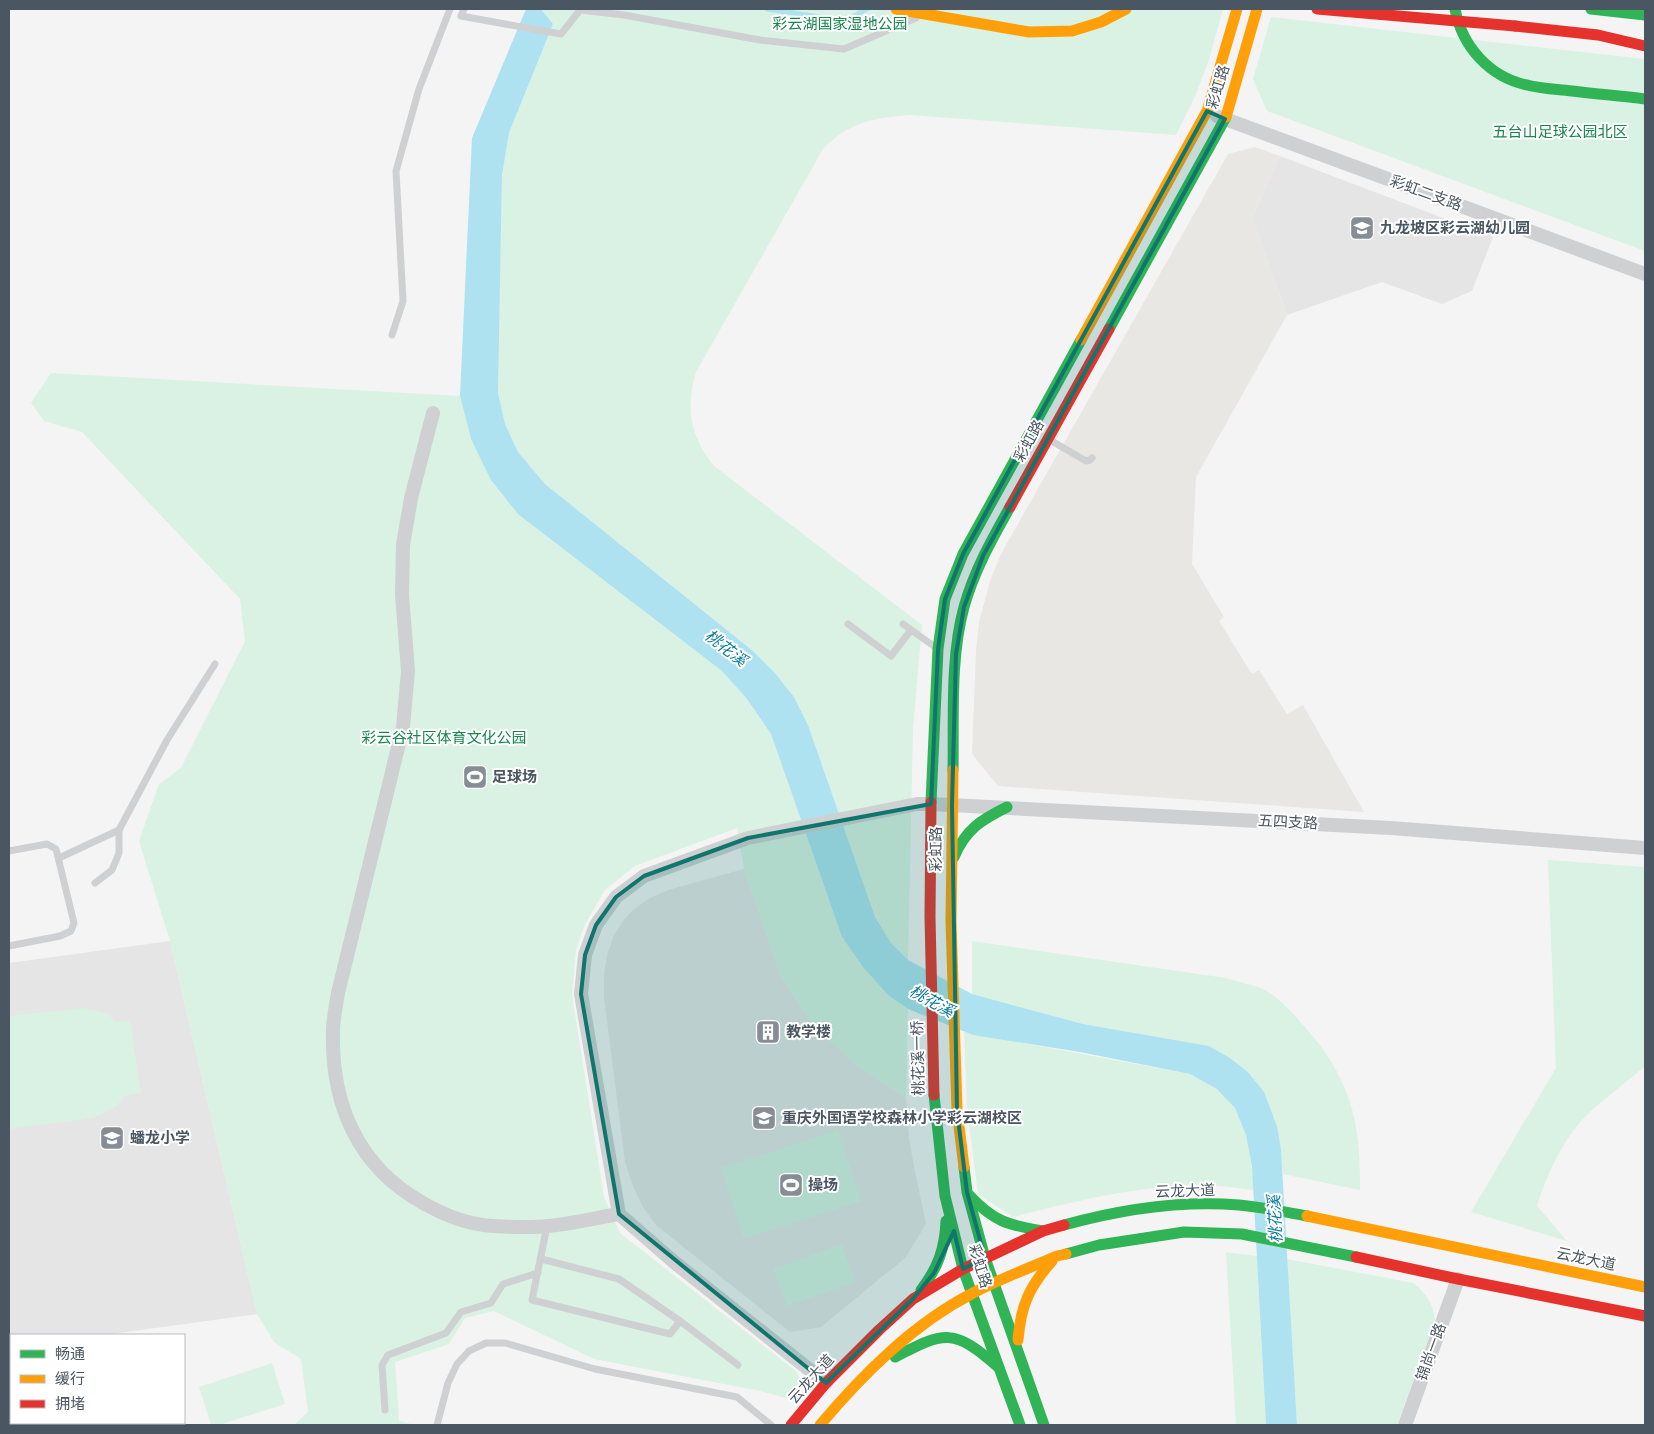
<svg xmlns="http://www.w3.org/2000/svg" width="1654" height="1434" font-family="Jost,'Noto Sans SC',sans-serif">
	<rect width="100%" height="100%" fill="#f4f4f4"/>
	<path fill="#e8e7e3" d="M1255,147L1280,156L1252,218L1287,315L1196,477L1192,564L1224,617L1219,621L1252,674L1259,670L1287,714L1303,705L1364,812L998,786L972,754L976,651L979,622L991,578L1002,552L1228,154Z"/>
	<g fill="#e6e5e6">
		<path d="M1280,156L1493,237L1472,291L1442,304L1382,282L1287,315L1252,218Z"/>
		<path d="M744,869L781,977L809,1020L856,1065L906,1098L909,1138L914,1167L926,1224L905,1258L821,1327L790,1332L656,1225L643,1207L633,1186L625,1162L604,997V974L607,955L614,935L623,921L633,910L650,898L668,890Z"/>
		<path d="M170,941L257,1314L104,1335H11V1348L9,1349V963Z"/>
	</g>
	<g fill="#d9f2e3">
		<path d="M541,9H1223L1209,60L1196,94L1176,135L910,115C873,118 849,122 823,149L696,372C685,408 690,436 714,466L922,625L913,729L908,960L891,943L875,917L808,725L794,697L775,673L753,651L545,484L518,452L505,424L498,393L502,175L509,133L553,24Z"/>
		<path d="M1271,17L1645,59V251L1267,111L1253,79Z"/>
		<path d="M51,373L460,396L471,439L722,671L747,699L771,734L842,937L863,967L888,995L908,1009L906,1098L856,1065L819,1032L809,1020L781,977L744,869L737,828L635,866L605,890L585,924L576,951L572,995L604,1197L620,1233L797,1372L802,1388L793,1400L760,1391L594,1359L494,1311L465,1318L449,1344L395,1362L399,1421L415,1425H294L308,1412L301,1359L274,1342L257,1314L170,941L139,841L159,784L181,768L245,641L240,599L82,432L44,421L31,403Z"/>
		<path d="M1548,860L1645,867V1066C1627,1082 1607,1096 1589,1113C1563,1138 1548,1172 1537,1206L1567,1241L1471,1212L1556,1068Z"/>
		<path d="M972,941L1226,978C1237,982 1252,984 1263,989C1278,997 1294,1014 1305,1027C1351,1079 1361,1123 1360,1190L1283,1174L1277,1126L1264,1093L1248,1072L1230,1058L1209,1046L1083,1024L972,994Z"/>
		<path d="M82,1008L106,1013L117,1022L130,1020L141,1093L124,1096L117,1106L93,1118L9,1129V1016Z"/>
		<path d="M964,1032L1190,1074C1199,1079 1210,1083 1218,1089C1248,1113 1251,1155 1254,1190C1237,1188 1218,1185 1201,1185C1137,1186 1075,1201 1013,1217L978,1194L967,1109Z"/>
		<path d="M838,1130L861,1201L744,1239L721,1168Z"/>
		<path d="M842,1244L855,1282L787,1306L773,1269Z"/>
		<path d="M1226,1252L1257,1256L1266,1425H1236Z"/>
		<path d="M1287,1259L1413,1283C1427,1294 1434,1305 1435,1322L1397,1425H1297Z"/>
		<path d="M272,1363L285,1404L219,1425H211L199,1387Z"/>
	</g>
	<path fill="#aee2f0" d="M526,9H541L553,24L509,133L502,175L498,393L505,424L518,452L545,484L753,651L775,673L794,697L808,725L875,917L891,943L908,960L972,994L1083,1024L1209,1046L1230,1058L1248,1072L1264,1092L1277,1126L1281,1150L1297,1425H1266L1252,1166L1246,1135L1235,1108L1217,1089L1190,1074L1080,1052L973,1035L908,1009L888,995L863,967L842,937L771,734L747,699L722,671L518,514L491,480L471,439L460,396L472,138Z"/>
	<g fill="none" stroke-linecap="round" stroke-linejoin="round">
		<path stroke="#aee2f0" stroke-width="5" d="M767,9L845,21L867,9"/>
		<g stroke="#ced0d2" stroke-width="7">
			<path d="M464,9L461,16L561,34L580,10L624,15L760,40L844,49L916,18"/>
			<path d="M392,335L403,301L396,171L419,89L450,9"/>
			<path d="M1050,440L1086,461L1090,460L1092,458"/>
			<path d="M848,624L891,656L911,630"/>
			<path d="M903,624L935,647"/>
			<path d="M9,851L47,844L56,849L74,923L71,931L60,936L9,946"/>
			<path d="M59,858L119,830L167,740L215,664"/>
			<path d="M95,883L112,870L119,853V830"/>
			<path d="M547,1226L532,1300L670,1334L680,1321"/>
			<path d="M541,1259L619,1279L680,1321L738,1365"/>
			<path d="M385,1410L382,1365L388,1355L446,1333L461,1312L491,1303L503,1284L538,1273"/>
			<path d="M437,1425L448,1383L457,1364L469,1351L486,1343H505L595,1369L737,1397L771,1425"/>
		</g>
		<g stroke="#ced0d2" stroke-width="14">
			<path d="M1217,116L1645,274"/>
			<path d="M433,413L411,498L403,545L402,595L408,671L403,727L338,993C336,1006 333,1019 333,1031C331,1104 358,1167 423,1203C444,1215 470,1225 494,1226C511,1227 531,1228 548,1226C571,1224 595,1218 619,1214"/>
			<path d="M826,1383L674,1262L619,1214L581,994L585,955L596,925L616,897L644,876L748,838L917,804H931L1391,828L1645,848"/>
			<path d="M1405,1425L1458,1279"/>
		</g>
		<g stroke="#30b455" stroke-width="11">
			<path d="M1455,9C1462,46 1489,77 1527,85C1542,89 1557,89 1572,91C1597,94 1621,96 1645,99"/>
			<path d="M1591,9L1645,15"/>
			<path d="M1109,329L1226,117"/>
			<path d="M953,770C954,718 950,658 964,607C974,571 992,539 1010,507"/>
			<path d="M931,802L938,649L945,599L963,554L1081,340"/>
			<path d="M954,857C966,829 981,820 1007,807"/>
			<path d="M934,1095L945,1196L963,1269L1020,1425"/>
			<path d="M964,1167L967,1192L985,1258L1044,1425"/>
			<path d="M969,1195C994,1222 1008,1225 1043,1231"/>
			<path d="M1064,1225C1122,1209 1179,1200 1239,1205C1262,1207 1285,1212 1307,1216"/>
			<path d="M1066,1254L1099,1245L1184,1232L1242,1234L1356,1257"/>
			<path d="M921,1290C938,1268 945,1248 946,1221"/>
			<path d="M895,1357C945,1331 954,1328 998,1367"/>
		</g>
		<g stroke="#ff9f0a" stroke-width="11">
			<path d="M1226,117L1257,9"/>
			<path d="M1081,340L1207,111L1237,9"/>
			<path d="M953,770L951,921L957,1110L964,1167"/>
			<path d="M1307,1216L1645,1287"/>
			<path d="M1018,1340C1021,1305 1029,1287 1052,1261"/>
			<path d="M820,1425C863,1374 913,1324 973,1293C1000,1279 1029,1268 1057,1256L1066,1254"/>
		</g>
		<g stroke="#e5322d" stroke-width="11">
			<path d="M1515,26L1598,35L1645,46"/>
			<path d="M1010,507L1109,329"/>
			<path d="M931,802L930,917L934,1095"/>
			<path d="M1356,1257L1458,1279L1645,1316"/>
			<path d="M791,1425L826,1383L879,1330L913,1299L963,1269L1043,1231L1064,1225"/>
		</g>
		<path stroke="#ff9f0a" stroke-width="11" d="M896,9L1029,32L1072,31L1101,22L1126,9"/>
		<path stroke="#e5322d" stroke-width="11" d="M1317,9L1515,26"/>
	</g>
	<path fill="#0f766e" fill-opacity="0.2" stroke="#0f766e" stroke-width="4" stroke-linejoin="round" d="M1207,111L1225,119L983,556L964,607L956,654L952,805L957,1110L967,1192L985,1258L963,1269L954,1231L934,1273L913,1299L826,1383L619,1214L581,994L585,955L596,925L616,897L644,876L748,838L931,804L938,649L945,599L963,554Z"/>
	<defs>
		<symbol id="school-square" viewBox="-11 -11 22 22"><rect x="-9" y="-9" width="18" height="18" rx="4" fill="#868d94" stroke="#fff"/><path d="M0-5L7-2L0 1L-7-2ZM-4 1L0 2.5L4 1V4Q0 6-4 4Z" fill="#fff"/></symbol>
		<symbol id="stadium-square" viewBox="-11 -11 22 22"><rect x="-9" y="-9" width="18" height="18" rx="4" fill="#868d94" stroke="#fff"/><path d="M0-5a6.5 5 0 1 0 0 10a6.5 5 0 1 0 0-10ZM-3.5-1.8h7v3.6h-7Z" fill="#fff"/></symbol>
		<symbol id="building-square" viewBox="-11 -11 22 22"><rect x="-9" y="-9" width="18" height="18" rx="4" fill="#868d94" stroke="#fff"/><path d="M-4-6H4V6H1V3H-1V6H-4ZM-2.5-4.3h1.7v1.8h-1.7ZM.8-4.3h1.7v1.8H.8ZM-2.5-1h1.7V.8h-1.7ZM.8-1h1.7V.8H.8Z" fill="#fff"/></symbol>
	</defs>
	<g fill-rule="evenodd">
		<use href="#school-square" x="1348" y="214" width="28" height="28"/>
		<use href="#stadium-square" x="461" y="763" width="28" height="28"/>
		<use href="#building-square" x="754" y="1018" width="28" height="28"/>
		<use href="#school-square" x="750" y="1104" width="28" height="28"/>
		<use href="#school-square" x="98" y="1124" width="28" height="28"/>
		<use href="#stadium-square" x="777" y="1171" width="28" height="28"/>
	</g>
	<g text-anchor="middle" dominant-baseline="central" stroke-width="4" stroke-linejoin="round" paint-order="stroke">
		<g font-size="15" fill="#17864f" stroke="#fff">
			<text x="840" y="24">彩云湖国家湿地公园</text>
			<text x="1560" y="132">五台山足球公园北区</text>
			<text x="444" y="738">彩云谷社区体育文化公园</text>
		</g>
		<g font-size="15" fill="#4a5661" stroke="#fff">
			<text transform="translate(1218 87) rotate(-73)">彩虹路</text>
			<text transform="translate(1426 193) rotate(20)">彩虹二支路</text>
			<text transform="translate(1029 441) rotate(-61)">彩虹路</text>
			<text transform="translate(1288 822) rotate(3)">五四支路</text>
			<text transform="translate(936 849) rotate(-90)">彩虹路</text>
			<text transform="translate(918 1058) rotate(-91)">桃花溪一桥</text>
			<text transform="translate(1185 1191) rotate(-2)">云龙大道</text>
			<text transform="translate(1586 1259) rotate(12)">云龙大道</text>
			<text transform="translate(980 1266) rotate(73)">彩虹路</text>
			<text transform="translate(1431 1352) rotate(-70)">锦尚一路</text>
			<text transform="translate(811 1379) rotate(-48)">云龙大道</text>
		</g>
		<g font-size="15" font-weight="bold" fill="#4a5661" stroke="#fff" text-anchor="start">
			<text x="1380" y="228">九龙坡区彩云湖幼儿园</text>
			<text x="492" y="777">足球场</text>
			<text x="786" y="1032">教学楼</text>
			<text x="782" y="1118">重庆外国语学校森林小学彩云湖校区</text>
			<text x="130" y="1138">蟠龙小学</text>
			<text x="808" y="1185">操场</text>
		</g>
		<g font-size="16" font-style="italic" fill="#0c7c9b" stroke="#fff">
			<text transform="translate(726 648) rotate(38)">桃花溪</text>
			<text transform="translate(932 1001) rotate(29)">桃花溪</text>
			<text transform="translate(1275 1219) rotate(-93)">桃花溪</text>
		</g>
	</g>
	<rect width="1654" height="1434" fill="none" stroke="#4a5661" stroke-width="20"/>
	<rect x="10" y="1334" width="175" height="90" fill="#ffffff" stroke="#b7bbc0"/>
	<rect x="20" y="1350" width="25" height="8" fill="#30b455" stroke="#b7bbc0"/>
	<text x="55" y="1359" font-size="15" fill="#4a5661">畅通</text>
	<rect x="20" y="1375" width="25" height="8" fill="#ff9f0a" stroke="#b7bbc0"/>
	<text x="55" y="1384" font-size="15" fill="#4a5661">缓行</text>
	<rect x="20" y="1400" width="25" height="8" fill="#e5322d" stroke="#b7bbc0"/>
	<text x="55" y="1409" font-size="15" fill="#4a5661">拥堵</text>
</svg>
